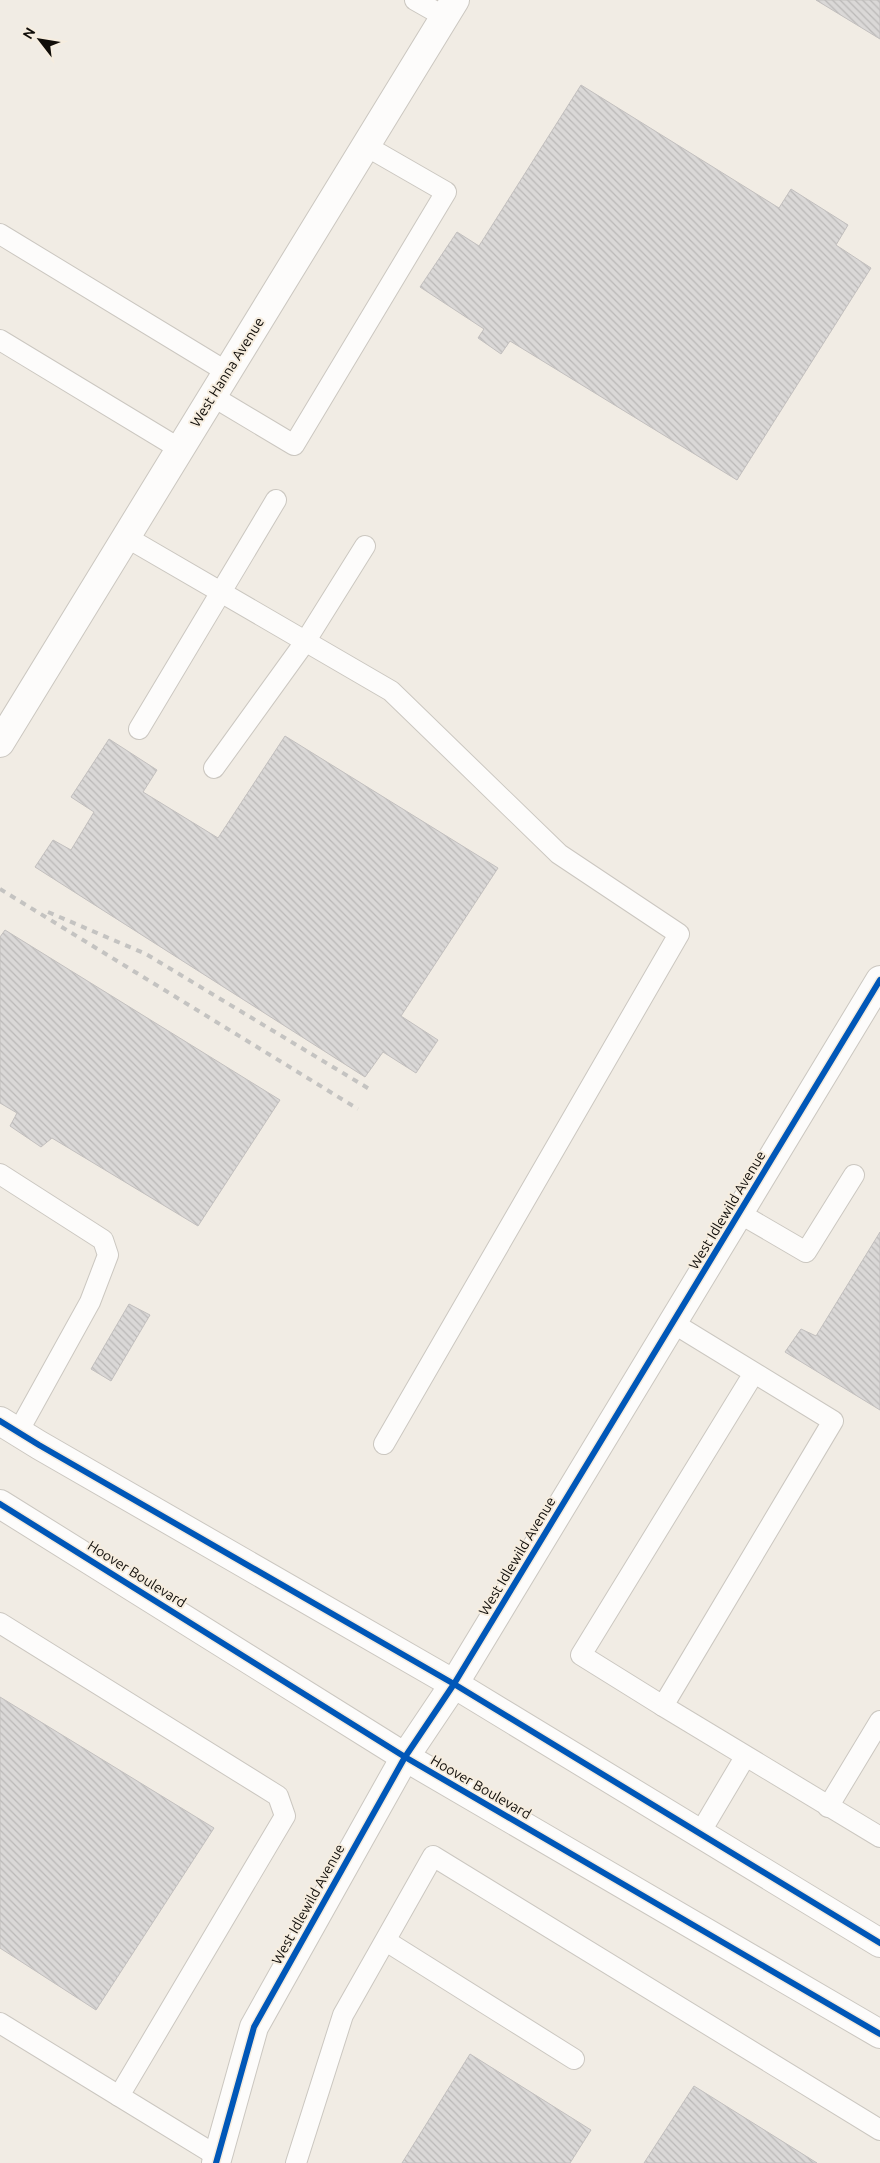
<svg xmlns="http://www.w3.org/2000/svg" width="880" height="2163" font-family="Ubuntu,sans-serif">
	<defs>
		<pattern id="building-back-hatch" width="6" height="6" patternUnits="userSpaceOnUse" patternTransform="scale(1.25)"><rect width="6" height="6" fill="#dad8d7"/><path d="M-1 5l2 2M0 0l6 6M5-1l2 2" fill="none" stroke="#bab8b7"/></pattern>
	</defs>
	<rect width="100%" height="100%" fill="#f1ece4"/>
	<g fill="url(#building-back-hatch)" stroke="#c2bfbe">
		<path d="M816,0H880V39Z"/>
		<path d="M581,85L779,208L791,189L848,225L836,245L871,268L737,480L510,341L501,354L478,338L484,329L420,287L457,232L479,246Z"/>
		<path d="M285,736L498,868L401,1016L438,1040L416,1073L383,1052L365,1077L35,867L53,840L71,850L94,812L71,797L109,739L157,770L143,792L218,838Z"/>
		<path d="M5,930L280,1100L198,1226L52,1138L41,1147L10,1126L17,1113L0,1103V937Z"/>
		<path d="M880,1232V1410L785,1352L801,1329L816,1336Z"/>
		<path d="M129,1304L150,1315L111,1381L91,1369Z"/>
		<path d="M0,1697L214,1828L96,2010L0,1948Z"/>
		<path d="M470,2054L591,2130L570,2163H402Z"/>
		<path d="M694,2086L817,2163H644Z"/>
	</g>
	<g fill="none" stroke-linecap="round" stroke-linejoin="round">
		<defs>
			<g id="lane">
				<path d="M415,0L445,17"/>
				<path d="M0,234L227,372"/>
				<path d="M0,340L180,449"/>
				<path d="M212,396L294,445L446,192L366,146"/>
				<path d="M126,537L391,691L559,854L679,934L384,1444"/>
				<path d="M139,729L276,500"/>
				<path d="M214,768L305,642L365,546"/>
				<path d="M0,1174L103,1240L108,1255L90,1302L18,1432"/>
				<path d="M739,1213L806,1252L854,1175"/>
				<path d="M673,1323L833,1421L663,1706L581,1655L754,1373"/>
				<path d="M0,1623L278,1796L285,1816L119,2096L217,2156"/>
				<path d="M663,1706L880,1837"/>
				<path d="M828,1807L880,1721"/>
				<path d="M700,1833L745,1757"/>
				<path d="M386,1941L574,2059"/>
				<path d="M0,2023L119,2096"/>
				<path d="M296,2163L343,2015L433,1856L880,2130"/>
			</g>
			<g id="street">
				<path d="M0,743L455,0"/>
				<path d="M216,2163L254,2027L405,1757L454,1684L880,980"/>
			</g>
			<g id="secondary">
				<path d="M0,1421L39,1445L454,1684L880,1943"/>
				<path d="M0,1504L405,1757L880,2034"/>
			</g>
		</defs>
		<use href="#lane" stroke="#cbc7c0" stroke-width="22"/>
		<use href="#street" stroke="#cbc7c0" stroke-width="30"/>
		<use href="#secondary" stroke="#cbc7c0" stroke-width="30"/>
		<use href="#lane" stroke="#fdfcfb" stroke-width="20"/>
		<use href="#street" stroke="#fdfcfb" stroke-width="28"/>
		<use href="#secondary" stroke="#fdfcfb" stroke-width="28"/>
		<g stroke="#c4c3c1" stroke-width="4" stroke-dasharray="6 6" stroke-linecap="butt">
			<path d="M0,889L358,1109"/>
			<path d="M48,912L146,954L371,1090"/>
		</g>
		<defs>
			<g id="cycleway">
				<path d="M0,1421L39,1445L454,1684L880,1943"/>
				<path d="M0,1504L405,1757L880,2034"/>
				<path d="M216,2163L254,2027L405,1757L454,1684L880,980"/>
			</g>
		</defs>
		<use href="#cycleway" stroke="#f6eddf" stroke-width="9"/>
		<use href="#cycleway" stroke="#0057b8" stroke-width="6"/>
	</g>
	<g text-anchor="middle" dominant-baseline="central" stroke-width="4" stroke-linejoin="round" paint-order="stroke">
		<g font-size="14" fill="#100d09" stroke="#f6eddf">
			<text transform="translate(227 372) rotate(-58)">West Hanna Avenue</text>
			<text transform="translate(727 1210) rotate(-59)">West Idlewild Avenue</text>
			<text transform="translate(517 1556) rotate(-59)">West Idlewild Avenue</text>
			<text transform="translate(137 1574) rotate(32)">Hoover Boulevard</text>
			<text transform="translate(481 1787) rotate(30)">Hoover Boulevard</text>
			<text transform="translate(308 1904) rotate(-61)">West Idlewild Avenue</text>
		</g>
	</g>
	<g transform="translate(40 40) rotate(301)" stroke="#f6eddf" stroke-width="4" paint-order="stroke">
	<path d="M0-4L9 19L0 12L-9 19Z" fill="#100d09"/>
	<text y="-8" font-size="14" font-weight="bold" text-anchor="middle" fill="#100d09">N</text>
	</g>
</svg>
